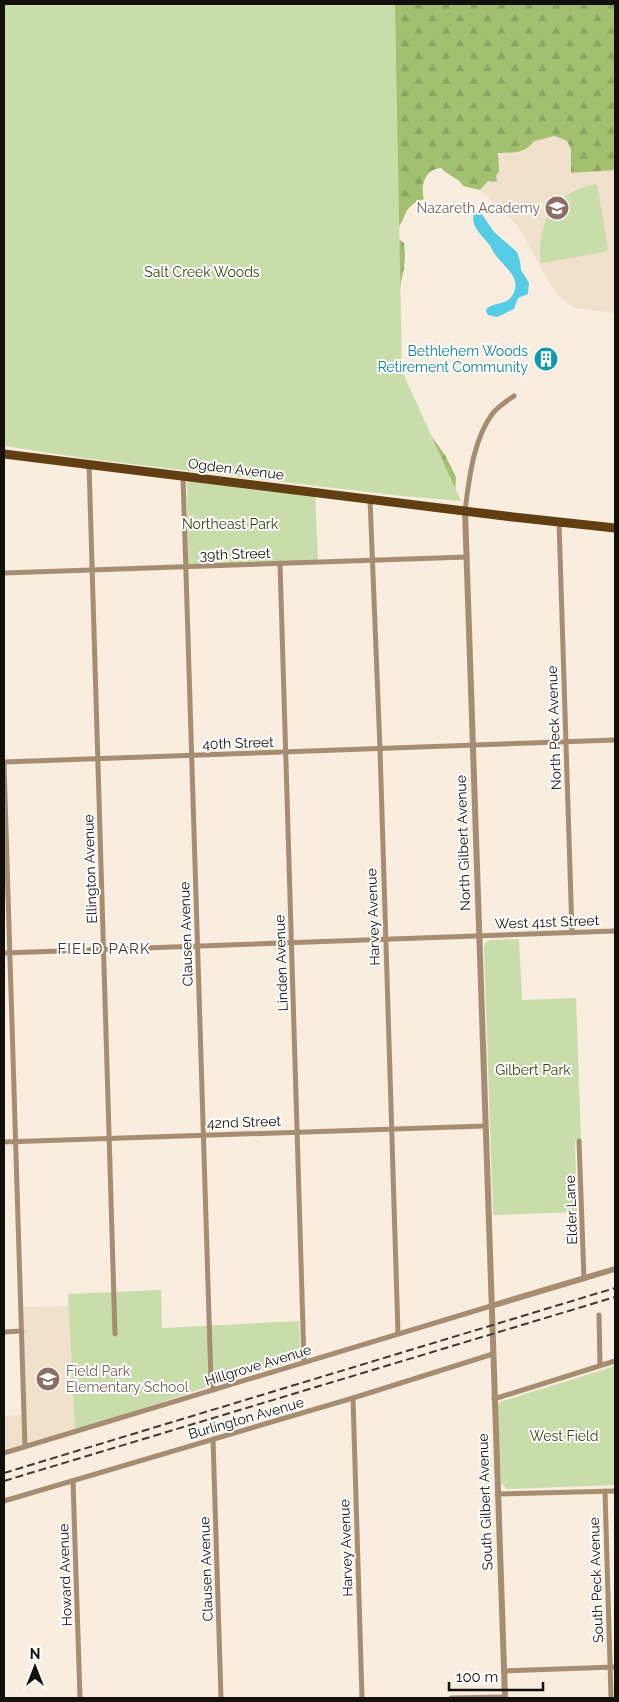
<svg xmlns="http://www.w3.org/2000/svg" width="619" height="1702" font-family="Raleway,sans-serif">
	<defs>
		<pattern id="forest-firs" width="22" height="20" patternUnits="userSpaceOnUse" patternTransform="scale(1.25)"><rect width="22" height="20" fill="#a3c070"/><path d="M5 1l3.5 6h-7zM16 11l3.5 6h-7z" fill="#8ba460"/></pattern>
	</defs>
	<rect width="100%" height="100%" fill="#f8eddf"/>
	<g fill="#f0e1cc">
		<path d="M555,136L567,141L571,149V172L615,170V313L575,308L562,299L551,285L518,226L480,190L499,171L498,153L522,152L528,148L534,141Z"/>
		<path d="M69,1306L75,1431L27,1445L23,1307Z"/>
		<path d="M22,1415V1444L4,1450V1416Z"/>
	</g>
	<path fill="url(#forest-firs)" d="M162,4H615V170L571,173V149L567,141L555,136L534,141C523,155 515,152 498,153L499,171L496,176L497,181L494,182L488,181L480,190L463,186C458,177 448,176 441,168C425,169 420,186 424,199L413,204L407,210L395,236L404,243L405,255L404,268L398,297V382L422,423L445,455L456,477L455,495Z"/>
	<g fill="#c9ddab">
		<path d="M4,4H395L402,371L461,501L402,496L90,459L4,446Z"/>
		<path d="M597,184L608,248L605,252L541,263C535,223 556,190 597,184Z"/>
		<path d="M187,480L315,495L318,560L188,565Z"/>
		<path d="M519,939L522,1000L576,998L581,1139L575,1140L577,1212L493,1215L484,947L486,942L490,940Z"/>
		<path d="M161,1290L162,1328L299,1321L301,1359L222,1382L75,1431L68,1294Z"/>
		<path d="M615,1366V1485L507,1489L501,1483L498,1406L500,1402Z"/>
	</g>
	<path fill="#55cbe4" d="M477,211L481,213L494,232L517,252L520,261L521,270L529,283L528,294L518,298L514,309L497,317L488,315L486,311L487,308C495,302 506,305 512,296C523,280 506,268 497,257C493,253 492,247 488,243C481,234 470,226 474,213Z"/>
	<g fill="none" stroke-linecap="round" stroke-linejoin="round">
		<g stroke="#a68d71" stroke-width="5">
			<path d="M89,464L115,1334"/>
			<path d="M183,476L211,1381L214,1390"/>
			<path d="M370,499L380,749L398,1334"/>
			<path d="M465,511C469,480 473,439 493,413C499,406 507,401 514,396"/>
			<path d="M559,522L572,933"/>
			<path d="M280,563L304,1362"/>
			<path d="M4,573L467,557"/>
			<path d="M4,762L615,740"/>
			<path d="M4,764L25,1447"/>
			<path d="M4,953L615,931"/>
			<path d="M579,1141L584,1279"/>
			<path d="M4,1142L485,1126"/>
			<path d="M599,1315L600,1365"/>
			<path d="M4,1332L22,1331"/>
			<path d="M353,1398L362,1698"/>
			<path d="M494,1399L615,1361"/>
			<path d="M213,1439L221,1698"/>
			<path d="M4,1453L491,1306"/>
			<path d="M73,1481L80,1698"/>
			<path d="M605,1491L611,1698"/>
			<path d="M497,1494L615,1491"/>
			<path d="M4,1501L353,1398L493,1354"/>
			<path d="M504,1671L615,1667"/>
			<path d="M451,1698L505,1697"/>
		</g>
		<g stroke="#a68d71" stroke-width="6">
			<path d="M465,511L505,1698"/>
			<path d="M491,1306L615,1269"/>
		</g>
		<path stroke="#613f12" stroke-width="9" d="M4,454L513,517L615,528"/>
		<g stroke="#3f3a33" stroke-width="2" stroke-dasharray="8 4" stroke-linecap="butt">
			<path d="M4,1473L615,1288"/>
			<path d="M4,1481L615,1297"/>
		</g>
	</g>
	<defs>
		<symbol id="school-disc" viewBox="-11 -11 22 22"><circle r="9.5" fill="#8d6e63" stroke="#fff"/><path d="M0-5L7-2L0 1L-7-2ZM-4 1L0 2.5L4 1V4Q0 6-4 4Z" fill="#fff"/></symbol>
		<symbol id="building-disc" viewBox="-11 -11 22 22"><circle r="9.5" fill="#0f9aa8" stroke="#fff"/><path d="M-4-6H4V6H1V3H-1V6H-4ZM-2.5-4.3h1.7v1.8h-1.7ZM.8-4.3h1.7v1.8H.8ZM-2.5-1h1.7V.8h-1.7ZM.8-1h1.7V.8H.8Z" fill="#fff"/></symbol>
	</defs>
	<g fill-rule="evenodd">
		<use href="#school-disc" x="543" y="194" width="28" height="28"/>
		<use href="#building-disc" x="532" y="345" width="28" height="28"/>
		<use href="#school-disc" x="34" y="1365" width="28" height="28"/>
	</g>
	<g text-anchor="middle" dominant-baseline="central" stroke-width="4" stroke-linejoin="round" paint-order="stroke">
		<g font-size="14" fill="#785e54" stroke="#fff" text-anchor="end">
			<text x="540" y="208">Nazareth Academy</text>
			<text x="66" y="1371" text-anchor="start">Field Park<tspan x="66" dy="16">Elementary School</tspan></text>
		</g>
		<g font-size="14" fill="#344509" stroke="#fff">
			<text x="202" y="272">Salt Creek Woods</text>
			<text x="230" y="524">Northeast Park</text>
			<text x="533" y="1070">Gilbert Park</text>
			<text x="564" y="1436">West Field</text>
		</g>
		<g font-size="14" fill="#0d838f" stroke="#fff" text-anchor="end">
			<text x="528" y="351">Bethlehem Woods<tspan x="528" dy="16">Retirement Community</tspan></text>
		</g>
		<g font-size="14" fill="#130f0a" stroke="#fff">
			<text transform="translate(236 469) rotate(7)">Ogden Avenue</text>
			<text transform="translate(235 554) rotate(-2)">39th Street</text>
			<text transform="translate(554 728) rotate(-92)">North Peck Avenue</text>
			<text transform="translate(238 743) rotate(-2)">40th Street</text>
			<text transform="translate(463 843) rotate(-92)">North Gilbert Avenue</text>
			<text transform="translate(90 869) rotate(-92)">Ellington Avenue</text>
			<text transform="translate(373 917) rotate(-92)">Harvey Avenue</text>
			<text transform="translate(547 922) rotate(-2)">West 41st Street</text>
			<text transform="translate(186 934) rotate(-92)">Clausen Avenue</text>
			<text transform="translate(281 963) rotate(-92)">Linden Avenue</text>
			<text transform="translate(244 1122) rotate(-2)">42nd Street</text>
			<text transform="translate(571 1210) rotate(-92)">Elder Lane</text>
			<text transform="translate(258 1365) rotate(-17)">Hillgrove Avenue</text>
			<text transform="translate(246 1418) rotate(-16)">Burlington Avenue</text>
			<text transform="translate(485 1502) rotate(-92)">South Gilbert Avenue</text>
			<text transform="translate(346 1548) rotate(-92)">Harvey Avenue</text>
			<text transform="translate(206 1569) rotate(-92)">Clausen Avenue</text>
			<text transform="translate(65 1575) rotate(-92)">Howard Avenue</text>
			<text transform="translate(596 1580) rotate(-92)">South Peck Avenue</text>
		</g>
		<g font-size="15" letter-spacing="1" fill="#3f362b" stroke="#fff">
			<text x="104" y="949">FIELD PARK</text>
		</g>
	</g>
	<rect width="619" height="1702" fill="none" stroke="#130f0a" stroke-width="10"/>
	<g transform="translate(35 1667)" stroke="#ffffff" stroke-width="4" paint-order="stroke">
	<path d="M0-4L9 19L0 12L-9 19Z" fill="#130f0a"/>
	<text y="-8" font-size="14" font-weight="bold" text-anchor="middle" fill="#130f0a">N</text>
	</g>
	<path d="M449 1682v8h94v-8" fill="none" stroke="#130f0a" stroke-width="2.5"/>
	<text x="456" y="1682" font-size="15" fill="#130f0a" stroke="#ffffff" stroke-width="4" paint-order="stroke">100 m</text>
</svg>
